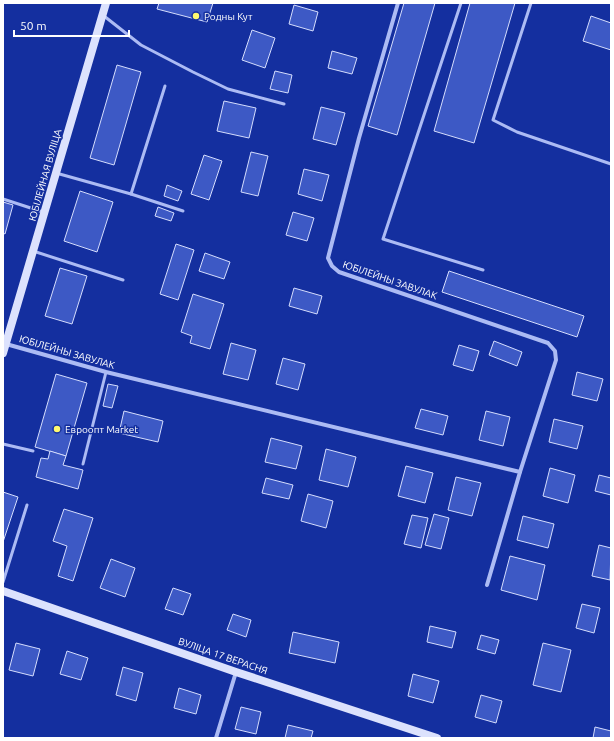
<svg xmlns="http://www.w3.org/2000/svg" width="614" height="741" font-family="Ubuntu,sans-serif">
	<rect width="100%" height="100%" fill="#142f9f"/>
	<g fill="#3d59c5" stroke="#d5ddfd">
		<path d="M159,3H213L207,22L157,9Z"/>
		<path d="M404,3H435L397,135L368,126Z"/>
		<path d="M470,3H515L474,143L434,131Z"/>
		<path d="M294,5L318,12L313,31L289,24Z"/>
		<path d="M591,16L611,23V50L583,41Z"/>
		<path d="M252,30L275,38L265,68L242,60Z"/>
		<path d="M332,51L357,58L352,74L328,68Z"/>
		<path d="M117,65L141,72L114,165L90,158Z"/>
		<path d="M275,71L292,75L288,93L270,89Z"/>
		<path d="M224,101L256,108L249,138L217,131Z"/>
		<path d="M321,107L345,113L336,145L313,139Z"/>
		<path d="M251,152L268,156L258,196L241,192Z"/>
		<path d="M204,155L222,161L209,200L191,194Z"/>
		<path d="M304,169L329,175L322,201L298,194Z"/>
		<path d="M167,185L182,191L178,201L164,196Z"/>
		<path d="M80,191L113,202L97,252L64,241Z"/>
		<path d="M3,202L13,205L5,234L3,233Z"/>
		<path d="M158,207L174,213L171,221L155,216Z"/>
		<path d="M293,212L314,218L307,241L286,235Z"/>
		<path d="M176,244L194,250L178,300L160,294Z"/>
		<path d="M205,253L230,262L224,279L199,271Z"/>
		<path d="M60,268L87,276L72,324L45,316Z"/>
		<path d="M449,271L584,316L577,337L442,292Z"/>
		<path d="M294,288L322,296L317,314L289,306Z"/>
		<path d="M193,294L224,304L210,349L190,343L192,336L181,332Z"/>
		<path d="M494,341L522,352L517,366L489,355Z"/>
		<path d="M231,343L256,350L248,380L223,374Z"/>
		<path d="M459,345L479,351L473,371L453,365Z"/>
		<path d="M283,358L305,364L298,390L276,384Z"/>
		<path d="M577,372L603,379L597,401L572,395Z"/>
		<path d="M56,374L87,383L66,456L35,447Z"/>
		<path d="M108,384L118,386L112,408L103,406Z"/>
		<path d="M421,409L448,416L443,435L415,428Z"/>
		<path d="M124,411L163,421L158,442L119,433Z"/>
		<path d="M486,411L510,417L503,446L479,440Z"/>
		<path d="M554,419L583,426L577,449L549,442Z"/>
		<path d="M271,438L302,446L296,469L265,462Z"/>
		<path d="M326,449L356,457L348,487L319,480Z"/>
		<path d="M50,451L66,456L63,465L83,470L78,489L36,477L41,458L48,459Z"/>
		<path d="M406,466L433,473L425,503L398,496Z"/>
		<path d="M550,468L575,475L568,503L543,496Z"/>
		<path d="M599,475L611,478V495L595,491Z"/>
		<path d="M456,477L481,483L472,516L448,510Z"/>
		<path d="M266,478L293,485L289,499L262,493Z"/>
		<path d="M3,492L18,497L3,542Z"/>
		<path d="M308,494L333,501L326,528L301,521Z"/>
		<path d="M64,509L93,518L73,581L58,576L67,546L53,541Z"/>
		<path d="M434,514L449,518L441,549L425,545Z"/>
		<path d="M412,515L428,518L421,548L404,544Z"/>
		<path d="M523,516L554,524L548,548L517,540Z"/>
		<path d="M599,545L611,548L610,580L592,576Z"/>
		<path d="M510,556L545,565L537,600L501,590Z"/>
		<path d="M111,559L135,568L125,597L100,588Z"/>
		<path d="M173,588L191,594L183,615L165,609Z"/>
		<path d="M582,604L600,608L594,633L576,628Z"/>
		<path d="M233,614L251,620L246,637L227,630Z"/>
		<path d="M430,626L456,632L452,648L427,642Z"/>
		<path d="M293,632L339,642L335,663L289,653Z"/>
		<path d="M481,635L499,640L495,654L477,649Z"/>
		<path d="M16,643L40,649L33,676L9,670Z"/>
		<path d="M543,643L571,650L561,692L533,685Z"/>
		<path d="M67,651L88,658L81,680L60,674Z"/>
		<path d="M123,667L143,673L136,701L116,695Z"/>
		<path d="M413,674L439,681L433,703L408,696Z"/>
		<path d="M179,688L201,695L196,714L174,708Z"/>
		<path d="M481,695L502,701L496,723L475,717Z"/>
		<path d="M241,707L261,712L256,734L235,729Z"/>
		<path d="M288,725L313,731L311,738H285Z"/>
		<path d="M595,727L611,731V738H593Z"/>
	</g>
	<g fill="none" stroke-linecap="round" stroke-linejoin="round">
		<g stroke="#acbbf4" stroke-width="3">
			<path d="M461,3L383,239L483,270"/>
			<path d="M531,3L493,120L517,132L611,164"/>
			<path d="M104,16L141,45L193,72L228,89L284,104"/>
			<path d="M56,173L131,194L165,86"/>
			<path d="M131,194L183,211"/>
			<path d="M3,199L43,212"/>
			<path d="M33,251L123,280"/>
			<path d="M3,444L33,451"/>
			<path d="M83,464L106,372"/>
			<path d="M3,582L27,505"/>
		</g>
		<g stroke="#acbbf4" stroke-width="4">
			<path d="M398,3L359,138L328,258L332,266L339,272L548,343L555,351L556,360L520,472"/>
			<path d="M6,344L106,372L520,472L487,585"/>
			<path d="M216,738L236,672"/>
		</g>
		<g stroke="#dce2fd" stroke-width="8">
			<path d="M3,353L106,3"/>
			<path d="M3,591L236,672L437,738"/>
		</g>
	</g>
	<g fill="#fff96f" stroke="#142f9f" stroke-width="1.5">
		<circle cx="196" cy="16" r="4"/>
		<circle cx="57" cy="429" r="4"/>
	</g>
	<g text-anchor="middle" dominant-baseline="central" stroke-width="3" stroke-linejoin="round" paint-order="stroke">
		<g font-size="10" fill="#fff" stroke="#142f9f" text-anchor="start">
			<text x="204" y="16">Родны Кут</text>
			<text x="65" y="429">Евроопт Market</text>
		</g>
		<g font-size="10" fill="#fff" stroke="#142f9f">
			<text transform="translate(45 175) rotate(-74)">ЮБІЛЕЙНАЯ ВУЛІЦА</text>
			<text transform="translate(390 280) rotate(19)">ЮБІЛЕЙНЫ ЗАВУЛАК</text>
			<text transform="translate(67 352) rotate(16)">ЮБІЛЕЙНЫ ЗАВУЛАК</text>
			<text transform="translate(223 656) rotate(19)">ВУЛІЦА 17 ВЕРАСНЯ</text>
		</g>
	</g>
	<rect width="614" height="741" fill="none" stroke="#ffffff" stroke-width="8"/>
	<path d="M14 30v6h115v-6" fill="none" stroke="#ffffff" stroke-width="2"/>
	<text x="20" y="30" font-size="12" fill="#ffffff" stroke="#142f9f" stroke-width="3" paint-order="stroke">50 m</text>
</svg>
